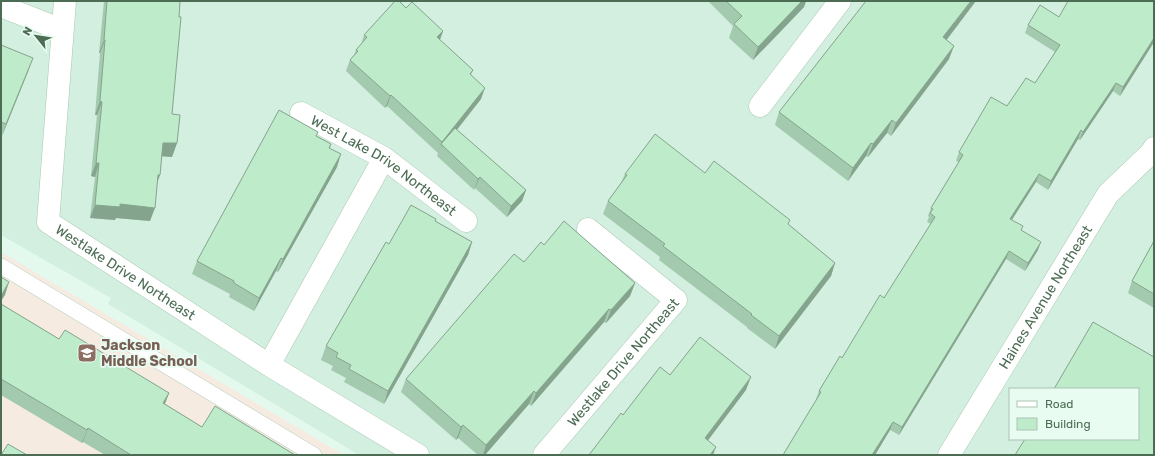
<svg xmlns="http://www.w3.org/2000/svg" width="1155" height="456" font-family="Rubik,sans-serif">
	<rect width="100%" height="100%" fill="#e3f9ee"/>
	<path fill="#d2efdf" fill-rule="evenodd" d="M1,1H1154V455H359L108,304L111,298L1,235ZM1010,389H1138V439H1010Z"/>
	<path fill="#f5ebe0" d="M1,252L344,455H1Z"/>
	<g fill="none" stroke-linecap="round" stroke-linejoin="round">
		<defs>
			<path id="lane" d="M1,266L314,455"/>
			<g id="street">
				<path id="s1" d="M65,1L48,222L269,365L418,455"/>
				<path d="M1,6L62,30"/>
				<path d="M760,106L840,1"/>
				<path id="s2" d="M301,113L384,158L466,221"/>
				<path d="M269,365L384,158"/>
				<path id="s3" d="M544,455L676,300L588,229"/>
				<path id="s4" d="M949,455L1108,194L1152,152L1154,148"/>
			</g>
		</defs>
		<use href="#lane" stroke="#abc8b5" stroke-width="16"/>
		<use href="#street" stroke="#abc8b5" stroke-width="23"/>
		<use href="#lane" stroke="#fff" stroke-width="15"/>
		<use href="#street" stroke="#fff" stroke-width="22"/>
	</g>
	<g fill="#a3caae">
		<path d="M104,1H180L172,114L177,143L172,157L162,156L150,221L116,218L115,220L90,218L95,177L91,176L97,115H95L100,53H99Z"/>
		<path d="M708,1H806L804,7L753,60L729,38L733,26Z"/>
		<path d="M1154,1V42L1120,96L1113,91L1080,140L1078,139L1048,190L1036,182L1012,220L1038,250L1025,271L1006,259L899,435L890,430L875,455H783L817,400L816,399L819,391L884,298L931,224L927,222L929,217L928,216L931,208L959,162L956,161L959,152L1007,106L1035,83L1055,52L1025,33L1028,25L1059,17Z"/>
		<path d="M406,8L443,31L440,40L473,70L471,75L481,99L457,130L526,190L522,201L507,217L475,188L474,190L437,156L438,153L387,106L385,108L346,71L350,60L354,55L356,50L361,45L364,35Z"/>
		<path d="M947,40L949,59L891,136L887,133L868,157L866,156L848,181L775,125L779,112Z"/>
		<path d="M1,45L29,69L2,136L1,135Z"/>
		<path d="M317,136L331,144L330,148L337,167L278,272L276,271L254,311L229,297L230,294L192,274L197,261Z"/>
		<path d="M705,173L789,225L835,263L831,276L775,349L747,328V327L659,260L660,257L603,214L608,201L621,183L625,174Z"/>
		<path d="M435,221L472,242L468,255L384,404L344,382L346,378L331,370L333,366L321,360L326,346L389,244Z"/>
		<path d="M1154,241V308L1128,293L1132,281Z"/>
		<path d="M544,245L635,283L630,296L606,323L604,322L531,406L529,404L485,455H478L458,438L456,440L401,392L406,379Z"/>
		<path d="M1,304L59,339L169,393L165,404L202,427L295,455H105L83,442L82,443L1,395Z"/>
	</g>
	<g fill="#85a48d">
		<path d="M802,1H806L804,7L753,60L758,47Z"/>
		<path d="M971,1H976L939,50L943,37Z"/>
		<path d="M443,31L439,42L437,37Z"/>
		<path d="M1154,38V42L1120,96L1123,87Z"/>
		<path d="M104,40H105L100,53H99Z"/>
		<path d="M954,46L949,59L891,136L896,123Z"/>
		<path d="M33,58L29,69L2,136L6,124Z"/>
		<path d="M1116,83L1113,91L1080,140L1083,132Z"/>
		<path d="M485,88L481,99L443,147L441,144L438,153L442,142Z"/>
		<path d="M391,95L387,106L385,108L390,96Z"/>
		<path d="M100,101L102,102L97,115H95Z"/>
		<path d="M892,120L887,133L868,157L873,144Z"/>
		<path d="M1081,130L1078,139L1048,190L1051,181Z"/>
		<path d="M163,143H177L172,157L159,156Z"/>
		<path d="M871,143L866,156L848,181L853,168Z"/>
		<path d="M341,154L337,167L278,272L283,259Z"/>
		<path d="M96,163H99L95,177L91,176Z"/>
		<path d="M1039,174L1036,182L1007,227L1010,219Z"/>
		<path d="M158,175H160L155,189Z"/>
		<path d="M480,177L475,188L474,190L478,179Z"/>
		<path d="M526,190L522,201L507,217L511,206Z"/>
		<path d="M120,204L155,208L150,221L116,218L115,220L90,218L95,205Z"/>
		<path d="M472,242L468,255L384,404L388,391Z"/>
		<path d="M1041,242L1038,250L1025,271L1028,263Z"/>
		<path d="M1009,251L1006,259L899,435L902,427Z"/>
		<path d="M281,258L276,271L254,311L259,298Z"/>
		<path d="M835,263L831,276L775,349L779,336Z"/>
		<path d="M9,282L5,295L1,301V296Z"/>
		<path d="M635,283L630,296L606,323L611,310Z"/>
		<path d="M609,309L604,322L531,406L536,393Z"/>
		<path d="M751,377L746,390L700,451L705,438Z"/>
		<path d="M534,391L529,404L485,455H483L486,445Z"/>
		<path d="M169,393L164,406L163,403Z"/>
		<path d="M893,422L890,430L875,455H872Z"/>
		<path d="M463,425L458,438L456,440L461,427Z"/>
		<path d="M88,428L83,442L82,443L87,430Z"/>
		<path d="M716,447L713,455H710Z"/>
	</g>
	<g fill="#beebca" stroke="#85a48d">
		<path d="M107,1H180L179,17H181L172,114L180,115L177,143H163L160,175H158L155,208L120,204V207L95,205L99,163H96L102,102L100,101L105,40H104Z"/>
		<path d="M395,1H399L406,8L412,2L443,31L437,37L473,70L470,74L485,88L442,142L391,95L390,96L350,60L358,51L356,50L367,37L364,35Z"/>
		<path d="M726,1H802L758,47L734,24L742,16Z"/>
		<path d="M866,1H971L943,37L954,46L896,123L892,120L873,144L871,143L853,168L779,112Z"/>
		<path d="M1068,1H1154V38L1123,87L1116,83L1083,132L1081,130L1051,181L1039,174L1010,219L1023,226L1021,230L1041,242L1028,263L1009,251L902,427L893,422L872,455H783L821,392L819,391L840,356L842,358L880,295L884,298L935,217L930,213L933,209L931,208L963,155L959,152L991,97L1007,106L1026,78L1035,83L1060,45L1028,25L1040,5L1059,17Z"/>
		<path d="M1,45L33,58L6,124L1,122Z"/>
		<path d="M279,110L318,132L316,136L331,144L329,148L341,154L283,259L281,258L259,298L234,283V281L197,261Z"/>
		<path d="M455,128L526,190L511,206L480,177L478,179L441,144Z"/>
		<path d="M655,134L705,173L714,161L790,220L788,224L835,263L779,336L751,315L752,314L663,246L665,244L608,201L627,175L625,174Z"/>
		<path d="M411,205L436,219L435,221L472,242L388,391L349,369L351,365L336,357L338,353L326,346L386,242L389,244Z"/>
		<path d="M564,221L635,283L611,310L609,309L536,393L534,391L486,445L463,425L461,427L406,379L514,254L524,262L541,242L544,245Z"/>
		<path d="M1154,241V294L1132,281Z"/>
		<path d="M1,277L9,282L1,296Z"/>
		<path d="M1,304L59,339L65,330L169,393L163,403L202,427L215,406L295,455H131L88,428L87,430L1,379Z"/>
		<path d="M1093,322L1154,357V455H1015L1025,439H1138V389H1054Z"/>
		<path d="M700,337L751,377L705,438L716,447L710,455H589L621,413L623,415L660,367L670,375Z"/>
		<path d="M8,444L27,455H1Z"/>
	</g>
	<defs>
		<symbol id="school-square" viewBox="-11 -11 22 22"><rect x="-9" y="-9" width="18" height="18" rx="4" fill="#8d6e63" stroke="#e8fcf2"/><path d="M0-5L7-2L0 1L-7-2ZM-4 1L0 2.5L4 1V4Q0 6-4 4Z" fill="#fff"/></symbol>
	</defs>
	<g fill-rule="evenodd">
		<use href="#school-square" x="76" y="342" width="22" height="22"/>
	</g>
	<g text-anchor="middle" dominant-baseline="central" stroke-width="3.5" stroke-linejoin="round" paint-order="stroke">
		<g font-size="14" fill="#4c6d54" stroke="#e8fcf2">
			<text stroke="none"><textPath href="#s2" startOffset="98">West Lake Drive Northeast</textPath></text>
			<text stroke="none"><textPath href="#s1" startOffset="314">Westlake Drive Northeast</textPath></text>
			<text stroke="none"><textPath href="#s4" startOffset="185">Haines Avenue Northeast</textPath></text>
			<text stroke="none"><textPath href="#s3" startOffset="122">Westlake Drive Northeast</textPath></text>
		</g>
		<g font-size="14" font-weight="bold" fill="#785e54" stroke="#e8fcf2" text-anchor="start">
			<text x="101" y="345">Jackson<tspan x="101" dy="16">Middle School</tspan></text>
		</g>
	</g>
	<rect width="1155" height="456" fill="none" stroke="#4c6d54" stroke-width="4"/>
	<rect x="1009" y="388" width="130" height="52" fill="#e8fcf2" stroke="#aac3b3"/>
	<rect x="1017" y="401" width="20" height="6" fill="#ffffff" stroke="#aac3b3"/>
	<text x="1045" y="408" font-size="12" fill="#4c6d54">Road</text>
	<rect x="1017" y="418" width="20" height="12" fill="#beebca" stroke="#aac3b3"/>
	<text x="1045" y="428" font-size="12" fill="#4c6d54">Building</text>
	<g transform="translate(36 36) rotate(300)" stroke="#e8fcf2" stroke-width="3" paint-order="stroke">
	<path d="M0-3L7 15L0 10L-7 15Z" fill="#4c6d54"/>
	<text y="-6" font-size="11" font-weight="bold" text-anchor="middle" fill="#4c6d54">N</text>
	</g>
</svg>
